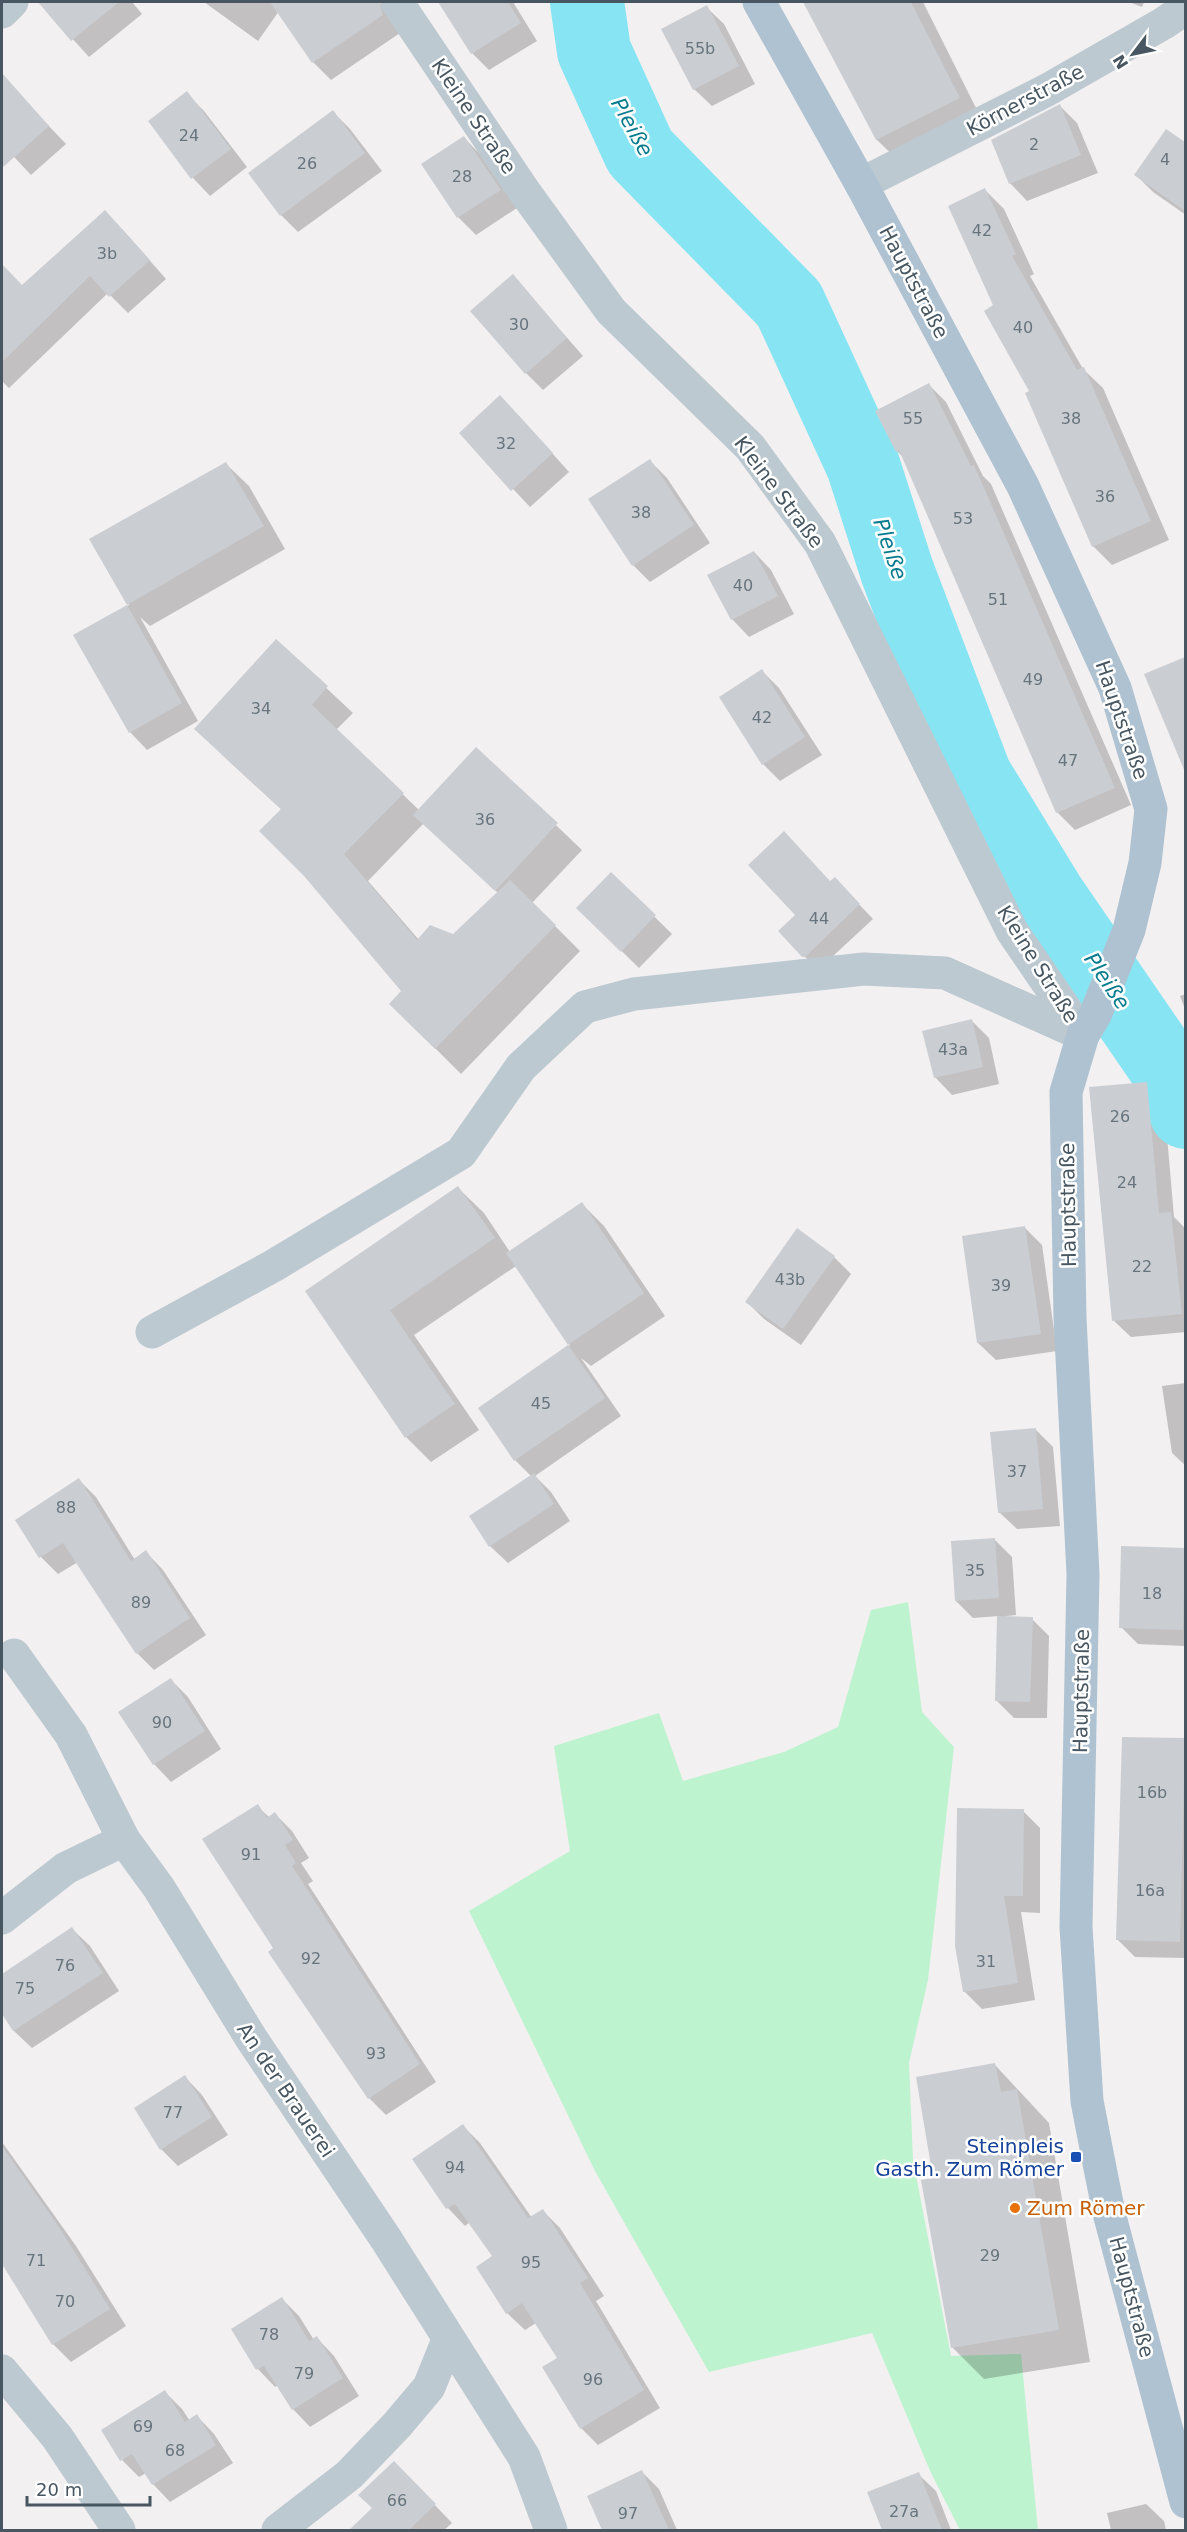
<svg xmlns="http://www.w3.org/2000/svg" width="1187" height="2532" font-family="'DejaVu Sans',sans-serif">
	<rect width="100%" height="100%" fill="#f3f0f1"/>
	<path fill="#bdf3ce" d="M908,1602L922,1712L954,1747L928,1980L909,2063L913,2160L951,2356L1021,2354L1038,2530H960L931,2473L872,2333L709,2372L595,2171L469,1911L570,1851L554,1746L659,1713L683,1781L784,1752L838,1727L871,1610Z"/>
	<g fill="#0003" fill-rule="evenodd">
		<path d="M46,2H132L142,14L89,57L42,5Z"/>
		<path d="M204,2H379L400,33L331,80L313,62L279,11L258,41Z"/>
		<path d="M440,2H513L537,41L489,70L472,53Z"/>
		<path d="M805,2H923L984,124L903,165L877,140Z"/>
		<path d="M1129,2H1144L1142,7Z"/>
		<path d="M706,7L724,24L755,84L712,106L694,89Z"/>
		<path d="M8,83L66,144L31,175L2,144V89Z"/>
		<path d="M186,93L204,111L247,167L210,196L193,178L150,121Z"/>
		<path d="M1060,106L1077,123L1098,173L1027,201L1010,183Z"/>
		<path d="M333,112L350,129L382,171L298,232L281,215Z"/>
		<path d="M1166,131L1186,144V215L1153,192L1136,175Z"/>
		<path d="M464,138L481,155L517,208L476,235L458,217L423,164Z"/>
		<path d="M985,190L1004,209L1034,274L1030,276L1083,369L1103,388L1169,540L1112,565L1093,546L995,306Z"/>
		<path d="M122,229L166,279L128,313L108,293L9,388L2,381V268L3,267L22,286Z"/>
		<path d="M513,276L583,356L543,390L526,373Z"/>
		<path d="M929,385L946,402L983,476L991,484L1131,805L1075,830L1057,812L904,458L897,451Z"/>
		<path d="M518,415L569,472L530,507L461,433Z"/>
		<path d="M650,461L667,478L710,543L650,582L633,565Z"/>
		<path d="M226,464L249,486L285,549L150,626L140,617L198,721L147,750L130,732L75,635L129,605L91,540Z"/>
		<path d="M754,552L771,570L794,614L749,637L732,619L709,576Z"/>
		<path d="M276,641L353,713L336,730L419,810L476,749L582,850L532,903L580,951L461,1074L391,1004L403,991L282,810L221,754ZM424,823L498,893L453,936L419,940L368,881Z"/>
		<path d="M1186,658V768L1146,675Z"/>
		<path d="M762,671L779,688L822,755L780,781L763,764Z"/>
		<path d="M611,874L672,934L639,968L578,908Z"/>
		<path d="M835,879L873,919L818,970L780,931Z"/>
		<path d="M1186,994V1012L1180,996Z"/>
		<path d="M972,1021L989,1038L999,1084L952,1095L935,1077Z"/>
		<path d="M1147,1083L1164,1101L1174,1217L1186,1229V1332L1131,1337L1113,1320Z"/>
		<path d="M458,1188L484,1213L510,1252L582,1204L604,1226L665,1316L591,1366L581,1358L621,1416L535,1476L551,1492L570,1521L508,1563L490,1546L532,1477L515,1460L480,1409L570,1345L516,1266L414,1335L479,1430L431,1462L406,1437L307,1291Z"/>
		<path d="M1025,1228L1042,1245L1057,1351L996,1360L978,1343Z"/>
		<path d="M834,1257L851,1274L801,1345L764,1319L747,1302Z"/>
		<path d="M1186,1383V1466L1172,1453L1162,1386Z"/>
		<path d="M1036,1430L1053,1447L1060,1526L1017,1529L999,1512Z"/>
		<path d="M79,1480L96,1497L135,1560L146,1552L163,1570L206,1635L154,1670L137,1653L78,1562L58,1574L41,1557L17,1520Z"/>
		<path d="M994,1539L1012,1557L1016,1615L1006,1616V1618L1032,1619L1049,1636L1047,1718H1014L996,1700L999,1616L973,1618L956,1601Z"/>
		<path d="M1123,1548L1186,1550V1646L1138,1644L1121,1627Z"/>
		<path d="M171,1680L188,1697L221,1749L171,1782L154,1764L120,1713Z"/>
		<path d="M1123,1738L1186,1740V1958L1135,1957L1118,1940Z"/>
		<path d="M257,1806L270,1818L275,1814L292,1831L309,1858L301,1863L313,1881L308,1884L436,2082L386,2115L369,2098L275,1949Z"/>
		<path d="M1023,1811L1040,1828V1913L1021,1912L1035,2000L982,2009L964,1991Z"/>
		<path d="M72,1929L90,1946L119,1991L32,2048L14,2031L2,2011V1975Z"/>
		<path d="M995,2065L1049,2123L1090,2362L984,2379L952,2347L935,2179Z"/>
		<path d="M185,2077L202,2095L228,2135L178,2166L161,2149Z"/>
		<path d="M463,2126L480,2143L532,2218L543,2211L560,2228L604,2296L596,2301L660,2408L598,2445L581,2428L559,2359L536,2323L525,2330L507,2313L494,2257L470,2222L465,2226L448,2208L414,2159Z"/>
		<path d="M2,2142L76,2246L126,2326L71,2362L53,2344L2,2261Z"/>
		<path d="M282,2299L299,2316L314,2340L317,2338L334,2356L359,2396L310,2427L293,2409L278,2385L275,2387L258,2369L233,2329Z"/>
		<path d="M165,2392L182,2409L190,2421L197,2416L214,2434L233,2463L170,2502L153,2484L146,2473L139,2477L122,2460Z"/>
		<path d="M642,2472L659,2489L677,2530H604L589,2496Z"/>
		<path d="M918,2474L936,2491L951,2530H883L869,2493Z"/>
		<path d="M411,2480L452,2523L444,2530H351L374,2508Z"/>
		<path d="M1146,2504L1164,2521L1166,2530H1111L1107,2513Z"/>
	</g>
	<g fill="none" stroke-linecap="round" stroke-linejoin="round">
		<path stroke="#87e4f2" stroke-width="74" d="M587,2L594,51L640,152L789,304L863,465L897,571L975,776L1049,897L1174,1079L1186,1112"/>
	</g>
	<g fill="#caced3">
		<path d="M38,2H119L71,41Z"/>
		<path d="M270,2H379L383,15L312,63Z"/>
		<path d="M438,2H508L521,23L471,54Z"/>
		<path d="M803,2H911L960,98L876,140Z"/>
		<path d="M707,5L739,66L693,90L661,29Z"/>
		<path d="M2,73L49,126L2,168Z"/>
		<path d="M187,91L231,149L191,179L148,121Z"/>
		<path d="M1060,104L1081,155L1009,184L991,140Z"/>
		<path d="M333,110L365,153L280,216L248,173Z"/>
		<path d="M1166,129L1185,142V211L1134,175Z"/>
		<path d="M464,136L501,190L457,218L421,164Z"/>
		<path d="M985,188L1016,254L1012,256L1077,370L1084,367L1151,521L1092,547L1025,393L1029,391L984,311L993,305L948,206Z"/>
		<path d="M105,210L150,260L109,297L90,276L2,362V264L22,285Z"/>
		<path d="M513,274L567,338L525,374L470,311Z"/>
		<path d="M929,383L971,466L974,465L1115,788L1056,813L899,450L896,452L875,411Z"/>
		<path d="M500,395L553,453L511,491L459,433Z"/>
		<path d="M650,459L694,525L632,566L588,499Z"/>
		<path d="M226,462L264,526L127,605L89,539Z"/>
		<path d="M754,551L778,596L731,620L707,575Z"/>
		<path d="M127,605L182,703L129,733L73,635Z"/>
		<path d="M276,639L328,686L312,705L404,793L344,854L417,940L430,925L453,934L510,880L556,925L435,1049L389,1004L401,991L304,876L259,831L281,809L194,729Z"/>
		<path d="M1185,657V772L1144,674Z"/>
		<path d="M762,669L805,737L762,765L719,697Z"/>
		<path d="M476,747L558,823L495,891L413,815Z"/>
		<path d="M784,831L830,881L835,877L860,904L805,957H802L778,931L795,915L748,865Z"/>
		<path d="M611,872L656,915L621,952L576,908Z"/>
		<path d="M972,1019L983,1067L934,1078L922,1031Z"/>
		<path d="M1147,1082L1159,1213L1171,1212L1182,1314L1112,1321L1089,1087Z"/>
		<path d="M458,1186L495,1238L390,1310L455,1404L405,1438L305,1291Z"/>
		<path d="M582,1202L644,1293L568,1345L506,1253Z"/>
		<path d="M1025,1226L1041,1334L977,1343L962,1236Z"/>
		<path d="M797,1228L835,1256L783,1329L745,1302Z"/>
		<path d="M568,1345L605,1398L514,1461L478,1408Z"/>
		<path d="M1036,1428L1043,1509L998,1513L990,1432Z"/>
		<path d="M534,1473L554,1504L489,1547L469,1516Z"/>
		<path d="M79,1478L131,1561L146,1550L190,1618L136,1654L63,1543L39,1558L15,1520Z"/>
		<path d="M995,1538L999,1598L955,1601L951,1541Z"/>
		<path d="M1121,1546L1185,1548L1183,1630L1119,1628Z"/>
		<path d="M997,1616L1033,1617L1030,1702L995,1701Z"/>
		<path d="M171,1678L205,1731L153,1765L118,1712Z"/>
		<path d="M1122,1737L1185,1738L1180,1942L1116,1940Z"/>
		<path d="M258,1804L267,1818L275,1812L293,1840L285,1845L296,1863L292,1866L420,2064L368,2099L268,1952L273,1948L202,1839Z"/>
		<path d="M957,1808L1024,1809L1023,1896H1004L1018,1983L963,1992L955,1946Z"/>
		<path d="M72,1927L103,1973L13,2031L2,2014V1974Z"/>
		<path d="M995,2063L1001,2092L1017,2089L1059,2330L951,2348L921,2180L933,2178L916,2077Z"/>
		<path d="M185,2075L212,2117L160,2150L134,2108Z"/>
		<path d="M463,2124L528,2218L543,2209L588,2278L580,2283L644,2390L580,2429L542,2367L557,2358L522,2303L506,2314L476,2267L492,2256L455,2204L446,2209L412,2159Z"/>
		<path d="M2,2146L59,2227L110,2309L52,2345L2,2264Z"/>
		<path d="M282,2297L309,2341L317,2336L343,2378L292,2410L264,2366L256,2370L231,2329Z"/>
		<path d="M165,2390L185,2422L197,2414L216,2445L152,2485L132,2454L120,2461L101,2430Z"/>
		<path d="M394,2461L436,2504L409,2530H349L372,2508L358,2495Z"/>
		<path d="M642,2470L669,2530H602L587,2496Z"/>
		<path d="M919,2472L942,2530H882L867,2492Z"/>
	</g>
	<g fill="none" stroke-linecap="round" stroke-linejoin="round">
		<g stroke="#bdc9d1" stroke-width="33">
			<path d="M397,2L524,191L611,311L750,447L820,543L1012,931L1083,1035"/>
			<path d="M2,12L12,2"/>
			<path d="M861,184L1047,90L1164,23L1186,8"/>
			<path d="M152,1332L273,1266L461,1153L521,1067L585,1007L634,994L864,969L945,973L1083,1035"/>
			<path d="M14,1655L71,1735L124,1840L159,1888L251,2038L386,2239L524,2457L551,2530"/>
			<path d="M2,1918L66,1868L124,1840"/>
			<path d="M2,2371L57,2437L119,2530"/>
			<path d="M278,2530L349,2475L397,2425L429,2387L448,2340"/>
		</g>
		<path stroke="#afc2d1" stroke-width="33" d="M759,2L861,184L1023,486L1115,688L1151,809L1145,863L1129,930L1096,1013L1083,1035L1066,1092L1070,1318L1083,1574L1076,1927L1087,2101L1098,2158L1109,2213L1186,2502"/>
	</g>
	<rect fill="#1a4fb4" stroke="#fff" stroke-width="2" x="1070" y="2151" width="12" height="12" rx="3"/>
	<circle fill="#e8710a" stroke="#fff" stroke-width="2" cx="1015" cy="2208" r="6"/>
	<g text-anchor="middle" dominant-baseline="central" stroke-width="5" stroke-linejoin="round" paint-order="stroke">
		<g font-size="16" fill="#68747d">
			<text x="700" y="48">55b</text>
			<text x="189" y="135">24</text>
			<text x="1034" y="144">2</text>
			<text x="1165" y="159">4</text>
			<text x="307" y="163">26</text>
			<text x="462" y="176">28</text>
			<text x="982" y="230">42</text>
			<text x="107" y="253">3b</text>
			<text x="519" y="324">30</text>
			<text x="1023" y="327">40</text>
			<text x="913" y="418">55</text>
			<text x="1071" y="418">38</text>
			<text x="506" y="443">32</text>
			<text x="1105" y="496">36</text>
			<text x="641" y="512">38</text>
			<text x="963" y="518">53</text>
			<text x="743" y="585">40</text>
			<text x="998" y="599">51</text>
			<text x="1033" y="679">49</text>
			<text x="261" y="708">34</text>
			<text x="762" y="717">42</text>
			<text x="1068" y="760">47</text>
			<text x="485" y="819">36</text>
			<text x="819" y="918">44</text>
			<text x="953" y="1049">43a</text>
			<text x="1120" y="1116">26</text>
			<text x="1127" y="1182">24</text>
			<text x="1142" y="1266">22</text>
			<text x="790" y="1279">43b</text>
			<text x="1001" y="1285">39</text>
			<text x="541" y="1403">45</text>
			<text x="1017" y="1471">37</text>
			<text x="66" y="1507">88</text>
			<text x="975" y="1570">35</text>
			<text x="1152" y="1593">18</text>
			<text x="141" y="1602">89</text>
			<text x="162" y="1722">90</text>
			<text x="1152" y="1792">16b</text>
			<text x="251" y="1854">91</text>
			<text x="1150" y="1890">16a</text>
			<text x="311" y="1958">92</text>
			<text x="986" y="1961">31</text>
			<text x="65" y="1965">76</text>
			<text x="25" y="1988">75</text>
			<text x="376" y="2053">93</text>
			<text x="173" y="2112">77</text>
			<text x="455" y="2167">94</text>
			<text x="990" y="2255">29</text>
			<text x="36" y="2260">71</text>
			<text x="531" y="2262">95</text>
			<text x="65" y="2301">70</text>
			<text x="269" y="2334">78</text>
			<text x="304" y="2373">79</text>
			<text x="593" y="2379">96</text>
			<text x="143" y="2426">69</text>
			<text x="175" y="2450">68</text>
			<text x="397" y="2500">66</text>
			<text x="904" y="2511">27a</text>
			<text x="628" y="2513">97</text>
		</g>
		<g font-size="20" fill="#475660" stroke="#fff">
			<text transform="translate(1025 100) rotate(-28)">Körnerstraße</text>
			<text transform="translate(474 116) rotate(56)">Kleine Straße</text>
			<text transform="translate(914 282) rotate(62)">Hauptstraße</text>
			<text transform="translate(779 492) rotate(53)">Kleine Straße</text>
			<text transform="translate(1122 720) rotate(71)">Hauptstraße</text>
			<text transform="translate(1038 964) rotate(58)">Kleine Straße</text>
			<text transform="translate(1068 1205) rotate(-91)">Hauptstraße</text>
			<text transform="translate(1081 1691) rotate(-89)">Hauptstraße</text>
			<text transform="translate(286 2090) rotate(56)">An der Brauerei</text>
			<text transform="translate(1132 2297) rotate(75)">Hauptstraße</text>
		</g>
		<g font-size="20" fill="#164399" stroke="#fff" text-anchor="end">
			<text x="1064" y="2146">Steinpleis<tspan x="1064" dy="23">Gasth. Zum Römer</tspan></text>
		</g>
		<g font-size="20" fill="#c56008" stroke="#fff" text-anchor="start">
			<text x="1027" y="2208">Zum Römer</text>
		</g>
		<g font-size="21" font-style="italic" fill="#067c8e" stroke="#fff">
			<text transform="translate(632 127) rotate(61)">Pleiße</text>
			<text transform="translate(890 549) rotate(71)">Pleiße</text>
			<text transform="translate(1107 981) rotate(56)">Pleiße</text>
		</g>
	</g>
	<rect width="1187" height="2532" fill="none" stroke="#475660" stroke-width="6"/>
	<g transform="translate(1133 54) rotate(238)" stroke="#ffffff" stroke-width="4.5" paint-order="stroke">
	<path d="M0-4.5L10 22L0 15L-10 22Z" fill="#475660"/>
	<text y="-9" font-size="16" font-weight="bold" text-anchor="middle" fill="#475660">N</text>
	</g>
	<path d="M27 2496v9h123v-9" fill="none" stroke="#475660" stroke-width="3"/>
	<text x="36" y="2496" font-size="18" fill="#475660" stroke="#ffffff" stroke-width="4.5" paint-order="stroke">20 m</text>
</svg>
